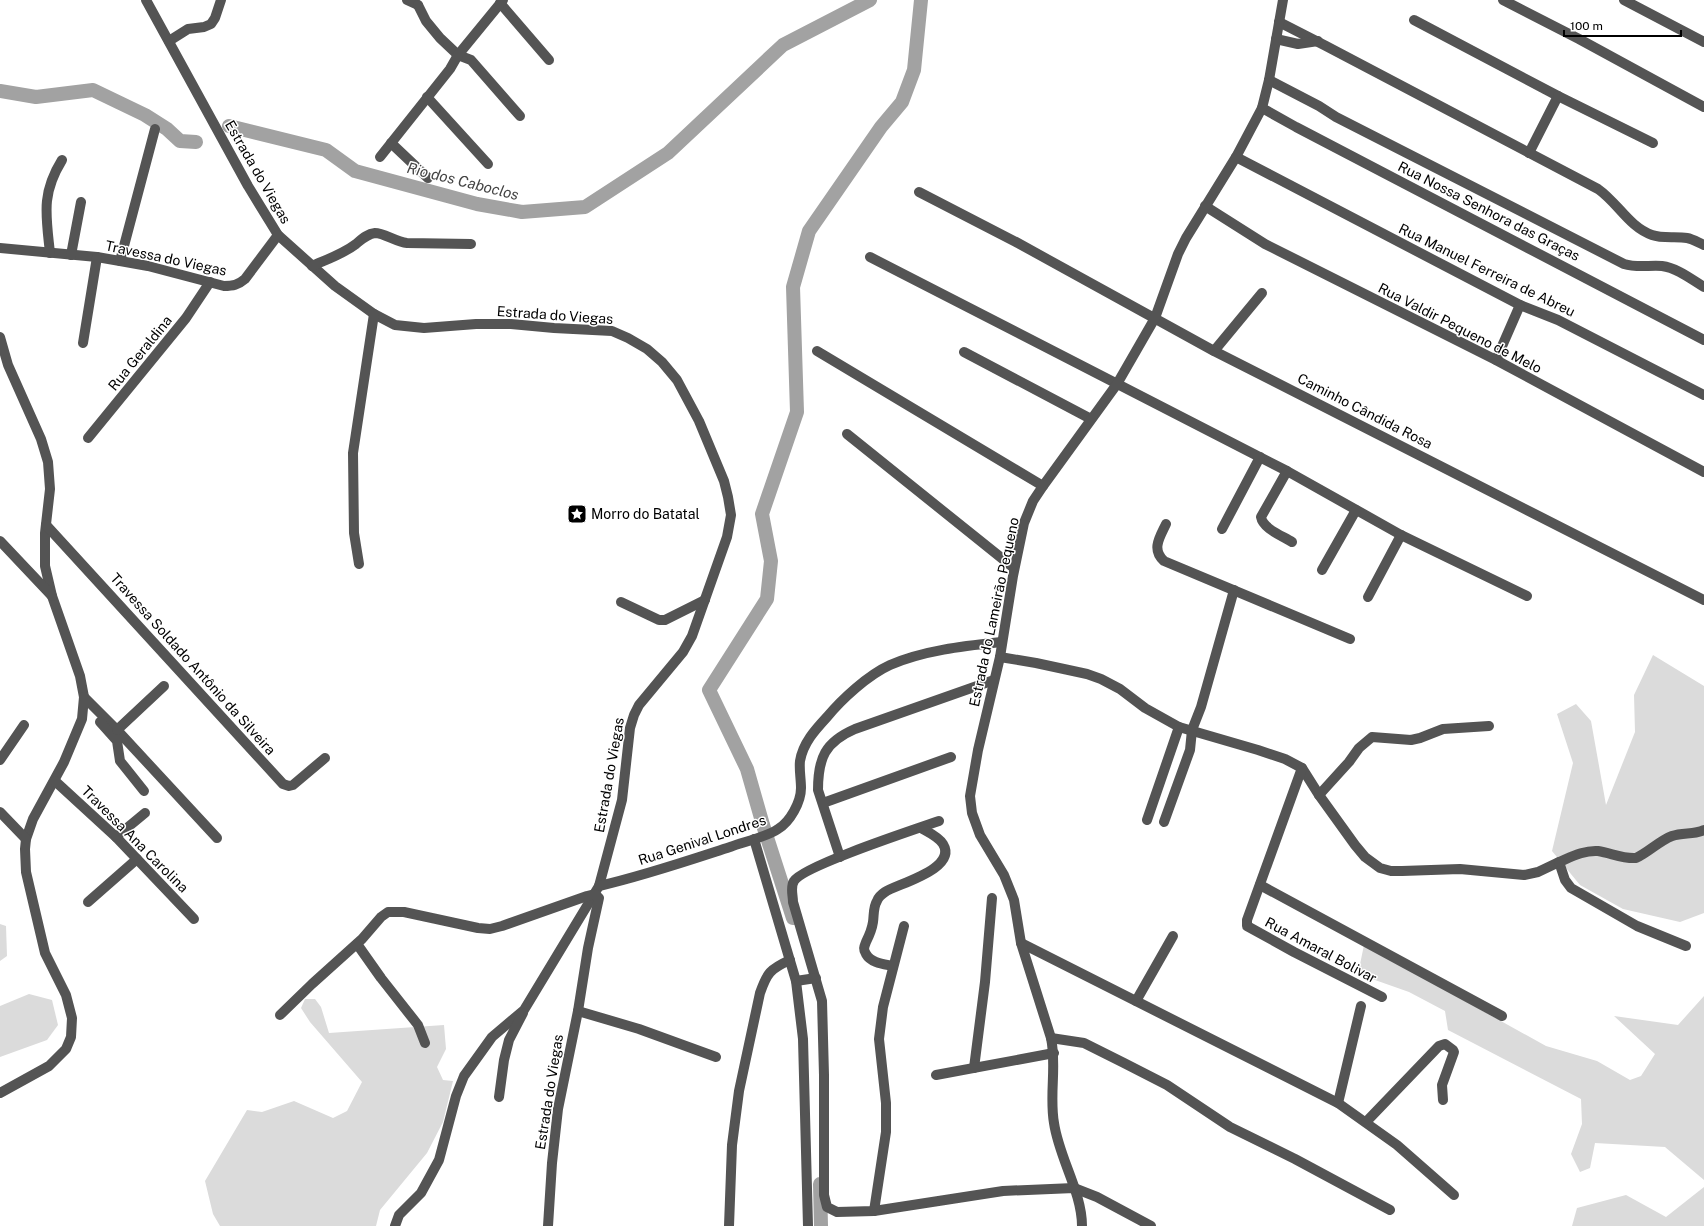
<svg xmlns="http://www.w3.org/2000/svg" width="1704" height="1226" font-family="'Public Sans',sans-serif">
	<rect width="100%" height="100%" fill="#fff"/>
	<g fill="#dbdbdb">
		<path d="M1653,655L1704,686V913L1680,922L1623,909L1580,885L1552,851L1573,763L1557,714L1576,704L1591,721L1606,805L1635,732L1634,695Z"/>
		<path d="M0,924L6,926L7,956L0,961Z"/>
		<path d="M1364,945L1546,1046L1597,1061L1630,1080L1641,1076L1655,1054L1614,1016L1678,1025L1704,996V1180L1665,1147L1595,1143L1590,1168L1580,1172L1571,1154L1582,1124L1581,1099L1448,1030L1445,1011L1409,992L1358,974Z"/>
		<path d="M29,994L52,1000L58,1025L47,1040L0,1057V1006Z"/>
		<path d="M305,999H315L321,1007L329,1033L444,1025L446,1049L437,1067L443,1080L453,1081L443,1122L427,1153L380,1210L376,1226H220L213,1214L205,1181L247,1110L262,1112L294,1101L333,1118L347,1111L362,1082L310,1022L301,1008Z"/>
		<path d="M1704,1187V1226H1572L1577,1208L1626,1195L1666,1217Z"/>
	</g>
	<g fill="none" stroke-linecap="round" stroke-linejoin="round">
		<g stroke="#a2a2a2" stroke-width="14">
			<path d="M0,91L36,97L93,90L145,115L167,129L180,141L196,142"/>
			<path d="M229,126L326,150L355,171L477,204L522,212L585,207L668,153L783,45L870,0"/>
			<path d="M793,918L763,825L747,769L709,690L767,599L771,561L762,514L797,412L793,287L809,231L881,127L902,102L914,70L921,0"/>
			<path d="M820,1184L821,1226"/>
		</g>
		<g stroke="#545454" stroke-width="10">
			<path d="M146,0L248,186L278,235L335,286L374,314L395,325L424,328L476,324H511L554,328L612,331L628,338L647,349L662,362L677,380L699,421L724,481L728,497L731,515L727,537L692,636L683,652L639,705L634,715L630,728L622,800L599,886L524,1010L492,1037L464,1076L456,1096L439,1160L421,1193L399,1215L395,1226"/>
			<path d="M407,0L418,5"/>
			<path d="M1503,0L1579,39L1704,107"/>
			<path d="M1624,0L1704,42"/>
			<path d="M500,3L549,60"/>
			<path d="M418,5L426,21L440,38L458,55L471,60L520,116"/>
			<path d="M1414,20L1558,96L1529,153"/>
			<path d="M1279,22L1326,46L1598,189C1618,203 1629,227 1652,235C1663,239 1676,236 1687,238C1693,239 1699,243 1704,245"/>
			<path d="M1276,39L1298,44L1318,41"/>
			<path d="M169,41L188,29L204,27L211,24L215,18L221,0"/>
			<path d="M1269,80L1319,106L1336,117L1624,264C1637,268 1649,265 1662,266C1677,268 1691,279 1704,287"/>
			<path d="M1558,96L1653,143"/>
			<path d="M427,97L488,164"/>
			<path d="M1262,108L1296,127L1704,340"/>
			<path d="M391,143L428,178"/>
			<path d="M380,157L450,69L458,55L503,0"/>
			<path d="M1236,157L1520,305L1558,320L1704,395"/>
			<path d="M919,192L1016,242L1214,351L1704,600"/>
			<path d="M1205,206L1265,244L1496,360L1704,472"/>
			<path d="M0,248L97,257L120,261L148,266L224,286C233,286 238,285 245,279L278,235"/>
			<path d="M50,253C46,215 41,194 62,160"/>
			<path d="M71,255L81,202"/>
			<path d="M870,257L1287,471L1401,535L1527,596"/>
			<path d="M120,261L155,129"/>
			<path d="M312,266C328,259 343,254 356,244C362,239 367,234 375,233C384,233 396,242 407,243L471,244"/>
			<path d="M0,337L8,365L41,439L48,462L50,489L45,533V566L52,596L80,676L84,697L82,719L64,762L33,819L26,839L25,849L26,872L45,953L66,995L72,1018L71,1037L66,1049L49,1066L0,1093"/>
			<path d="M83,343L97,257"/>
			<path d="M817,351L1043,486"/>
			<path d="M1214,351L1262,293"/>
			<path d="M964,352L1091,419"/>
			<path d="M1496,360L1520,305"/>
			<path d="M847,434L1014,568"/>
			<path d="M88,438L186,318L210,282"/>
			<path d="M1287,471L1261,517C1263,529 1283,536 1292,542"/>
			<path d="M1166,524C1160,537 1151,549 1164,561L1350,639"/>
			<path d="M46,525L283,784L289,786L293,785L325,758"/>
			<path d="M1222,529L1260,457"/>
			<path d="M0,541L52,596"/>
			<path d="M359,564L354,533L353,453L374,314"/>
			<path d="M1322,570L1356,510"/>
			<path d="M1368,597L1401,535"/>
			<path d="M621,602L659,620H665L705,600"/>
			<path d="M1000,657L1036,663L1087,674L1101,679L1120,689L1145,708L1179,727L1258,750L1285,759L1302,768L1319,795L1355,845L1365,857L1380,868L1391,871H1402L1460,869L1524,875L1538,872L1559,862L1565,880L1571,888L1637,926L1686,946"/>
			<path d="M84,697L117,730L217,838"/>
			<path d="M100,722L117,741L120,761L144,791"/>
			<path d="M117,730L164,686"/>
			<path d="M0,760L24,725"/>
			<path d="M1302,768L1247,920V926L1294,952L1382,997"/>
			<path d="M55,781L116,837L194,919"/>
			<path d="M1319,795L1349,762L1359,748L1372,737L1411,740L1420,738L1443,729L1489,726"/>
			<path d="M823,803L951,757"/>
			<path d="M0,812L26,839"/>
			<path d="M1147,820L1179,727"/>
			<path d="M939,821C916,829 803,866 794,881C790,887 793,895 793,902L822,1001L824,1075V1195L827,1207L837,1212L874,1211L1003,1191L1074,1188L1097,1197L1151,1226"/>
			<path d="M1164,822L1190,750L1192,730L1201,707L1234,590"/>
			<path d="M116,837L145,813"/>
			<path d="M754,839L796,981L803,1039L808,1226"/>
			<path d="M840,857L818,790C818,758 825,742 855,729L994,680"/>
			<path d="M1559,862C1571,857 1584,850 1598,851C1611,853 1623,859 1636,858C1649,852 1659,841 1672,836C1683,832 1694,835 1704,830"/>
			<path d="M1260,885L1502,1016"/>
			<path d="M599,886C643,876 687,861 730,847C743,842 767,837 778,829C790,822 801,802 801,788C801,779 799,769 800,761C803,743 815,730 827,717C842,699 868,675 890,665C925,650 965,646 1002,642"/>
			<path d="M88,902L137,859"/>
			<path d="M1021,943L1338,1103L1397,1145L1454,1195"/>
			<path d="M357,944L381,978L418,1025L425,1043"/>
			<path d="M893,966C884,964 871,963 866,954C863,949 864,947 866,942C869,936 872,929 873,922C874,916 873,907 877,901C878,898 882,894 885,892C897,884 958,869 943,844C939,837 928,832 921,828"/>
			<path d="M796,981L816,978"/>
			<path d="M1136,1001L1173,936"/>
			<path d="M578,1011L639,1029L716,1057"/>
			<path d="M280,1015L312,984L362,939L381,917L388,912H404L478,928L490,929L502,926L587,896L595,894L599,898L588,948L578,1011L558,1109L552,1163L548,1226"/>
			<path d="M1051,1038L1084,1043L1124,1063L1167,1085L1230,1127L1295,1159L1390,1210"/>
			<path d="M974,1068L985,982L992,898"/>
			<path d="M936,1075L1054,1053"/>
			<path d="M499,1097L504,1060L509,1040L523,1013"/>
			<path d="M1338,1103L1361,1006"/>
			<path d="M1366,1122L1439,1046L1445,1044L1453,1050L1454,1052L1442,1085L1443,1100"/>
			<path d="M874,1211L886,1132V1103L879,1039L883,1007L904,926"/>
			<path d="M729,1226L732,1145L739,1091L760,993C767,973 770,969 790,960"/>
			<path d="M1082,1226C1082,1192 1059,1158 1054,1123C1049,1095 1057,1066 1051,1038L1021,943L1014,900L1004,875L980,835L972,813L970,796L978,750L1000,657L1013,576L1024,523L1033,501L1043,486L1117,384L1155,318L1178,254L1186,238L1236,157L1262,108L1269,80L1283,0"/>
		</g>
	</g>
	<defs>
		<symbol id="sight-square" viewBox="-11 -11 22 22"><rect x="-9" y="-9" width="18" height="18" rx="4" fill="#000" stroke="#fff"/><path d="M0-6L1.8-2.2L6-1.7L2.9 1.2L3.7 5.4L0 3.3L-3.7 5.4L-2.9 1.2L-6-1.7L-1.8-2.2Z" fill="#fff"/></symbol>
	</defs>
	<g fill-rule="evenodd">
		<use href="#sight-square" x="566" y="503" width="22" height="22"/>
	</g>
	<g text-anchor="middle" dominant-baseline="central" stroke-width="3" stroke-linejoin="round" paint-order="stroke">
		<g font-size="14" fill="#000" stroke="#fff">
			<text transform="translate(258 172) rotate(60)">Estrada do Viegas</text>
			<text transform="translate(1489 211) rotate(27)">Rua Nossa Senhora das Graças</text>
			<text transform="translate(166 258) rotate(12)">Travessa do Viegas</text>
			<text transform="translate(1487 270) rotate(26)">Rua Manuel Ferreira de Abreu</text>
			<text transform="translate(555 315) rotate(4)">Estrada do Viegas</text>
			<text transform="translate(1460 328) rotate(27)">Rua Valdir Pequeno de Melo</text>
			<text transform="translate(140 353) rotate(-51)">Rua Geraldina</text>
			<text transform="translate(1365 411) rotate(27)">Caminho Cândida Rosa</text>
			<text transform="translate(994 612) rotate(-78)">Estrada do Lameirão Pequeno</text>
			<text transform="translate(193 664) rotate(48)">Travessa Soldado Antônio da Silveira</text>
			<text transform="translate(609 775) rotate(-80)">Estrada do Viegas</text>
			<text transform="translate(135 839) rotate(45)">Travessa Ana Carolina</text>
			<text transform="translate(702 840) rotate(-18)">Rua Genival Londres</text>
			<text transform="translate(1321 950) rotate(28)">Rua Amaral Bolivar</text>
			<text transform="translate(549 1092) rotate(-81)">Estrada do Viegas</text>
		</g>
		<g font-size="14" fill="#000" stroke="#fff" text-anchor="start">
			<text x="591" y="514">Morro do Batatal</text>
		</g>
		<g font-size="15" font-style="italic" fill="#434343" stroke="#fff">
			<text transform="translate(463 181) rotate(14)">Rio dos Caboclos</text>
		</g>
	</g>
	<path d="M1564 30v6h117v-6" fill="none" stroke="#000000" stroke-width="2"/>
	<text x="1570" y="30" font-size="12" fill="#000000" stroke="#ffffff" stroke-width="3" paint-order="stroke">100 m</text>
</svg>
